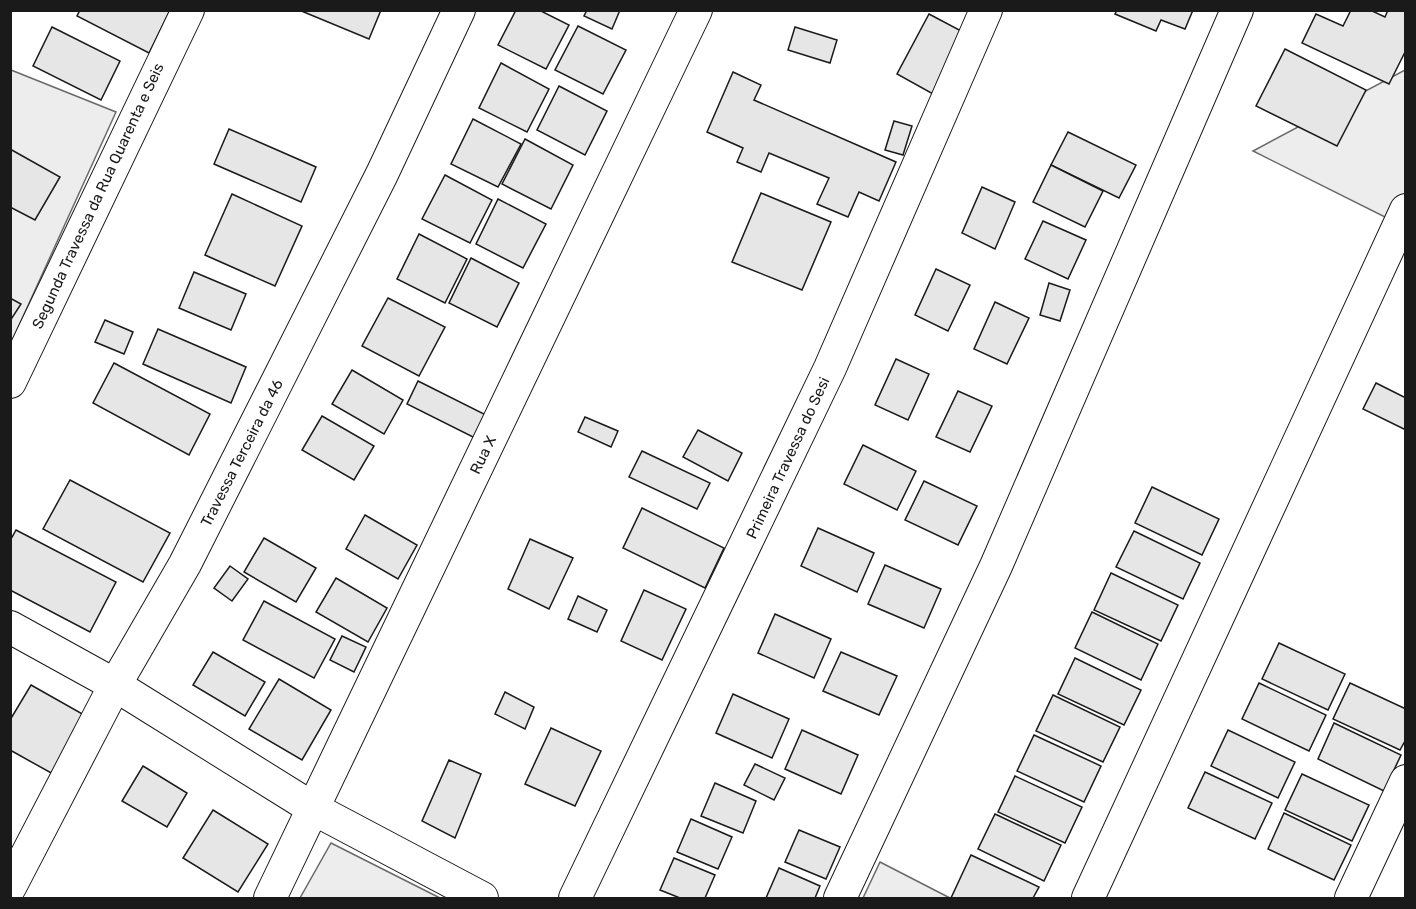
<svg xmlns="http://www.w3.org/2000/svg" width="1416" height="909" font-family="Rubik,sans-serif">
	<rect width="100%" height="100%" fill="#fff"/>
	<g fill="#ededed" stroke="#6a6a6a" stroke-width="1.5">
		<path d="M11,70L116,112L11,343Z"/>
		<path d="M1405,70V227L1253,151Z"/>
		<path d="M331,843L440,898H300Z"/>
		<path d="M880,862L950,898H863Z"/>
	</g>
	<g fill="#e6e6e6" stroke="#1a1a1a" stroke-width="1.5">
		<path d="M80,10H170L149,53L77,16Z"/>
		<path d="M299,10H381L369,39Z"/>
		<path d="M516,10H539L569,25L546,69L498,45Z"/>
		<path d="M587,10H620L612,29L584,16Z"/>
		<path d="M1117,10H1193L1185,29L1161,20L1156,31L1115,14Z"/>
		<path d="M1351,10H1370L1385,17L1388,10H1406V50L1389,84L1302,43L1316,14L1343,26Z"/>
		<path d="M929,14L965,33L933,94L897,74Z"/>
		<path d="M578,26L626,50L603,94L555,70Z"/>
		<path d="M52,27L120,61L101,100L33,66Z"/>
		<path d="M795,27L837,40L830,63L788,50Z"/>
		<path d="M1285,49L1366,90L1337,146L1256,106Z"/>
		<path d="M501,63L549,89L527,132L479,108Z"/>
		<path d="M733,72L761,85L754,100L896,162L879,201L859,192L848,217L817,204L829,178L769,153L761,172L737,162L743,148L707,132Z"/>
		<path d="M559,86L607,111L585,155L537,130Z"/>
		<path d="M473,119L521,144L498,187L451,164Z"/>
		<path d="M894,121L912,126L903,155L885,150Z"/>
		<path d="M229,129L316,167L301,202L214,164Z"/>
		<path d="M1068,132L1136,165L1119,198L1051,165Z"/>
		<path d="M525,139L573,165L551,209L502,184Z"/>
		<path d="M10,149L60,177L35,220L10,207Z"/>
		<path d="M1051,165L1103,191L1085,227L1033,202Z"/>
		<path d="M445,175L492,200L470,243L422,219Z"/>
		<path d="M982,187L1015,202L995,249L962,233Z"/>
		<path d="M761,193L831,222L802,290L732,262Z"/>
		<path d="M232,194L302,226L275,286L205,255Z"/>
		<path d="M498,199L546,224L523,268L476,244Z"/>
		<path d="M1043,221L1086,240L1068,279L1025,259Z"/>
		<path d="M419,234L467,259L445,303L397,279Z"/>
		<path d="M471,258L519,283L497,327L449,303Z"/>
		<path d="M936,269L970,285L948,331L915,315Z"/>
		<path d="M194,272L246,294L231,330L179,308Z"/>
		<path d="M1049,283L1070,290L1060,321L1040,315Z"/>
		<path d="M10,298L21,304L10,321Z"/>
		<path d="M388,298L445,327L419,376L362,346Z"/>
		<path d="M995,302L1029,318L1007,364L974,349Z"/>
		<path d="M105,320L133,332L124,354L95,342Z"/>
		<path d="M158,329L246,367L231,403L143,364Z"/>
		<path d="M896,359L929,374L908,420L875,405Z"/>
		<path d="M114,363L210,414L189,455L93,403Z"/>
		<path d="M352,370L403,400L384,434L332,404Z"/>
		<path d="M418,381L490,417L479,440L407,404Z"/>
		<path d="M1376,383L1406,398V430L1363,409Z"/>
		<path d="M958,391L992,406L970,452L936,437Z"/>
		<path d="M322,416L374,446L354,480L302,450Z"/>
		<path d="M585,417L618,431L611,447L578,432Z"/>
		<path d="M698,430L742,453L728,481L683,457Z"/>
		<path d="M863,445L916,471L897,510L844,484Z"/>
		<path d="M642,451L710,483L697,509L629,477Z"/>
		<path d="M70,480L170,533L143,582L43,529Z"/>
		<path d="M924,481L977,506L958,545L905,520Z"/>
		<path d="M1152,487L1219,519L1202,555L1135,523Z"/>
		<path d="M642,508L724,548L705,588L623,548Z"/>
		<path d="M365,515L417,545L398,579L346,549Z"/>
		<path d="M818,528L874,553L857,592L801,566Z"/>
		<path d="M16,530L116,582L90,632L10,590V541Z"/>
		<path d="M1134,531L1200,563L1183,599L1116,567Z"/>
		<path d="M264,538L316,568L296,602L244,572Z"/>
		<path d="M530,539L573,558L549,609L508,589Z"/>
		<path d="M885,565L941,589L924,628L868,604Z"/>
		<path d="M230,566L248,579L232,601L214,588Z"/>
		<path d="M1111,573L1178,605L1161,641L1094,610Z"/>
		<path d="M336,578L387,608L368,642L316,612Z"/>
		<path d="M644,590L686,609L662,660L621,641Z"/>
		<path d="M578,596L607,610L597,632L568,619Z"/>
		<path d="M264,601L335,639L314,678L243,640Z"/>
		<path d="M1092,612L1158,644L1141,680L1075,648Z"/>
		<path d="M775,614L831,639L814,678L758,653Z"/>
		<path d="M342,636L366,647L354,672L330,660Z"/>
		<path d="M1279,643L1345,674L1328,710L1262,679Z"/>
		<path d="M213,652L265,682L245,716L193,685Z"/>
		<path d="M841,652L897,676L879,715L823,691Z"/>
		<path d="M1075,658L1141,690L1124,725L1058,694Z"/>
		<path d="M279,679L331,710L302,760L249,729Z"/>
		<path d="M1259,683L1326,715L1309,751L1242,719Z"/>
		<path d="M1350,683L1406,709V739L1400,750L1333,719Z"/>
		<path d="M31,685L86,716L53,774L10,750V720Z"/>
		<path d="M505,692L534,707L525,729L495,714Z"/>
		<path d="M733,694L789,719L772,758L716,733Z"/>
		<path d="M1053,695L1120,727L1103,762L1036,731Z"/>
		<path d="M1334,723L1401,755L1384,791L1318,759Z"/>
		<path d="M551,728L601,751L575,806L525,784Z"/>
		<path d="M802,730L858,755L841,794L785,769Z"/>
		<path d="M1228,730L1295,762L1278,798L1211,766Z"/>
		<path d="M1034,735L1101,766L1084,802L1017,771Z"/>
		<path d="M449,760L481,774L455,838L422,821Z"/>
		<path d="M755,764L785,778L774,800L744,785Z"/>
		<path d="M143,766L187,793L167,827L122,801Z"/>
		<path d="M1205,772L1272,803L1255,839L1188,808Z"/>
		<path d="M1302,774L1369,805L1352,841L1285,810Z"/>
		<path d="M1015,776L1082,807L1065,843L998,812Z"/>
		<path d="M715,783L756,801L743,833L701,816Z"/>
		<path d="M213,810L268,844L238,892L183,858Z"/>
		<path d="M1284,813L1351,845L1334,880L1268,849Z"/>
		<path d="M995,814L1061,845L1044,881L978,849Z"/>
		<path d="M691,819L732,837L718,869L677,852Z"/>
		<path d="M799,830L840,847L826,879L785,862Z"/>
		<path d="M971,855L1039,887L1033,898H951Z"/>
		<path d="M674,858L715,875L705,898H680L660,890Z"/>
		<path d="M779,868L820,886L815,898H766Z"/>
	</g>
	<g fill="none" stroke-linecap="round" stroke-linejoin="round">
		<defs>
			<g id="street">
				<path d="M10,382L188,10"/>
				<path d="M10,627L115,685L314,809L482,898"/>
				<path d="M10,887L115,685L185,564L382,174L459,10"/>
				<path d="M270,898L696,10"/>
				<path d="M575,898L830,368L986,10"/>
				<path d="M840,898L996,566L1237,10"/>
				<path d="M1088,898L1406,210"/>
				<path d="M1351,898L1406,781"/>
			</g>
		</defs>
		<use href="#street" stroke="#1a1a1a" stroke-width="34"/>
		<use href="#street" stroke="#fff" stroke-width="32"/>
	</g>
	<g text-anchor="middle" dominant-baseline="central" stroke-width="4.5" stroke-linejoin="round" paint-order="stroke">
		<g font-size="15" fill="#1a1a1a" stroke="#fff">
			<text transform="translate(98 196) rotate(-65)">Segunda Travessa da Rua Quarenta e Seis</text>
			<text transform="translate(242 453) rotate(-63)">Travessa Terceira da 46</text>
			<text transform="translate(483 455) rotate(-64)">Rua X</text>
			<text transform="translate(788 458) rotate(-65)">Primeira Travessa do Sesi</text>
		</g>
	</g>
	<rect width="1416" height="909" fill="none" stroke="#1a1a1a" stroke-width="24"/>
</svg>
